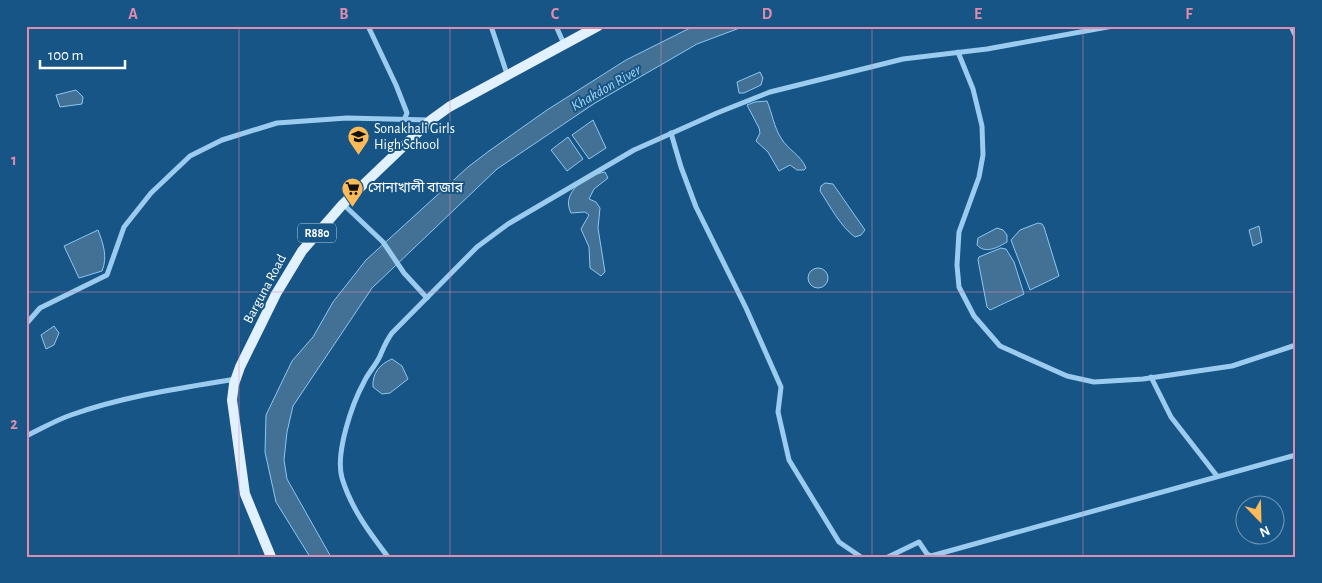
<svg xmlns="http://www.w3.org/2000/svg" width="1322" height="583" font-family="'Alegreya Sans','Noto Sans Bengali',sans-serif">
	<rect width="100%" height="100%" fill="#165586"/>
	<g fill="#427195" stroke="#8dc8f1">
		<path d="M694,26H745L697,44L595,103L497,169L372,288L293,406L287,432L284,460L287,479L331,557H310L276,502L265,452L266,415L292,361L313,337L333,302L366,260L468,167L489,151L547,110L626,60Z"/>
		<path d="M760,72L763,78L761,85L744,93H739L737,82Z"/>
		<path d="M76,90L83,97L82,104L60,107L56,95Z"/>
		<path d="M767,101C772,113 774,127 781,138C788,150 801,155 806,168L804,170H797L790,165L779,171L768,152L756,141L760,133L759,128L747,105L755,102Z"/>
		<path d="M593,120L606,148L589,159L572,135Z"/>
		<path d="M568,137L583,159L567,171L551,150Z"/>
		<path d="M605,172L608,178L594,189L589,199L596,202L600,208L598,228L605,272L601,276L590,268L589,247L581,229L589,215L585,212L571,213C560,192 587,175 605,172Z"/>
		<path d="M825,183L833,184L865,230L861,235L855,237C840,226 830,206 820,191L821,186Z"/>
		<path d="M1038,223L1042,224L1044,227L1059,276L1030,290L1011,240L1020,230Z"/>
		<path d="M1259,226L1262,242L1253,246L1249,230Z"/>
		<path d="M997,228L1003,230L1007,235V242C997,248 985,254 977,245L978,238Z"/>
		<path d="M98,230C103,243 108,257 102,271L79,278L64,246Z"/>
		<path d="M1001,248L1006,249L1014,262L1024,294L990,310L987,307L978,260L979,257Z"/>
		<circle cx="818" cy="278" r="10"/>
		<path d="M54,326L59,333L54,345L46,349L41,335Z"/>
		<path d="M392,359L402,366L408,379L390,393L382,394L373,387C372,373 380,364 392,359Z"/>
	</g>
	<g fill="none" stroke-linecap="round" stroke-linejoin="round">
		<g stroke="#9bcbee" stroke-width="5">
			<path d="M368,26L396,85L407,113L404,120"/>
			<path d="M491,26L507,74"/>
			<path d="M556,26L564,44"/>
			<path d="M1291,26L1296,37"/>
			<path d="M958,52L973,89L982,126L983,155L979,177L959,232L957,265L959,287L974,316L1000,346L1067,376L1094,382L1143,379L1232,366L1296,345"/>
			<path d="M671,133L681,167L696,207L746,308L781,387L778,412L789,460L839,542L861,557"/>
			<path d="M343,204L383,242L404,273L427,298"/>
			<path d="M26,324L40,308L107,275L124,227L151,193L190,156L222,140L277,123L347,118L429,120"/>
			<path d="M1151,377L1171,417L1217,476"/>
			<path d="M26,436C41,429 56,420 71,415C125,396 181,388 236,379"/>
			<path d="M388,557C369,532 351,508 342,478C335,453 352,404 364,382C368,373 376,365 380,356C384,347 386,341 392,333L477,247L508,224L634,150L717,113L770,92L903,59L987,49L1113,26"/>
			<path d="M888,557L919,542L927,554L931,556L1296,455"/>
		</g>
		<path stroke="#e2f1ff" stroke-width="10" d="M271,557L245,494L232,400L234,384L240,367L276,294L302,251L343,204L431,120L449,107L598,26"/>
	</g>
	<path fill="none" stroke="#e08cad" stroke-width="1" stroke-opacity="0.55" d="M239,26V557M450,26V557M661,26V557M872,26V557M1083,26V557M26,292H1296"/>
	<defs>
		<symbol id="university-pin" viewBox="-11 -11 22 30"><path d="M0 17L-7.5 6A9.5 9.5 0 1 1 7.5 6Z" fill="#ffba58" stroke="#165586"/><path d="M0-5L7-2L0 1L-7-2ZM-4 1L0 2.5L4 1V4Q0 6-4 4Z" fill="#111"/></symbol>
		<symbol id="supermarket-pin" viewBox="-11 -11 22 30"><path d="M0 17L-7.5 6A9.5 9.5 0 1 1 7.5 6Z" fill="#ffba58" stroke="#165586"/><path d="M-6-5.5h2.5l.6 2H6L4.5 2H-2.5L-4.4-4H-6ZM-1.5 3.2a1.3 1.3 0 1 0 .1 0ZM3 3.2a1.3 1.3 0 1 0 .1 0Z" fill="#111"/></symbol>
	</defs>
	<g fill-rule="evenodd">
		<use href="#university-pin" x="346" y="124" width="25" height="34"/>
		<use href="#supermarket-pin" x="340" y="176" width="25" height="34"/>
	</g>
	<g text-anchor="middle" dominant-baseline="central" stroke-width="4" stroke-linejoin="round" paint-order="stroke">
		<rect fill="#165586" stroke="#b9ccdb" stroke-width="1" x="298" y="223.5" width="38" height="19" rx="4"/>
		<g font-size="12" font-weight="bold" fill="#fff">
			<text x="317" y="233">R880</text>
		</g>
		<g font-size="14" fill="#fff" stroke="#165586" text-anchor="start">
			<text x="374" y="129">Sonakhali Girls<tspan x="374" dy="16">High School</tspan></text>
			<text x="368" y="188">সোনাখালী বাজার</text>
		</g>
		<g font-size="14" fill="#fff" stroke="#165586">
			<text transform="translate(265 289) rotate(-62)">Barguna Road</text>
		</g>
		<g font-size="15" font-style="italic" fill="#a7d5f5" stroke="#165586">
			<text transform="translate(606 88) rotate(-30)">Khakdon River</text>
		</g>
	</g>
	<rect width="1322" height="583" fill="none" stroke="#165586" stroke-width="55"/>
	<g transform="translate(1260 520) rotate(157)"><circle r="24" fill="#165586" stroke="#7399b6"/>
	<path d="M0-4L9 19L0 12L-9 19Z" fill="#ffba58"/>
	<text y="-8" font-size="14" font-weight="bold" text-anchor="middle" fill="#ffffff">N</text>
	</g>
	<path d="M40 60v8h85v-8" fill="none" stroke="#ffffff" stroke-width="2.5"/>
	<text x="48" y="60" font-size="15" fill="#ffffff" stroke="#165586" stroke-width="4" paint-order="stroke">100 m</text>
	<rect x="28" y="28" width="1266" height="528" fill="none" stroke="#e08cad" stroke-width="2"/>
	<g font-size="16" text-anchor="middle" font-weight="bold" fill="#e08cad">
		<text x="133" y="19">A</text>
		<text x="344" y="19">B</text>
		<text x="555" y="19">C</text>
		<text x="767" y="19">D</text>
		<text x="978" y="19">E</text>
		<text x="1189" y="19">F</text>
		<text x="14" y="165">1</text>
		<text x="14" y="429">2</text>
	</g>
</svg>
